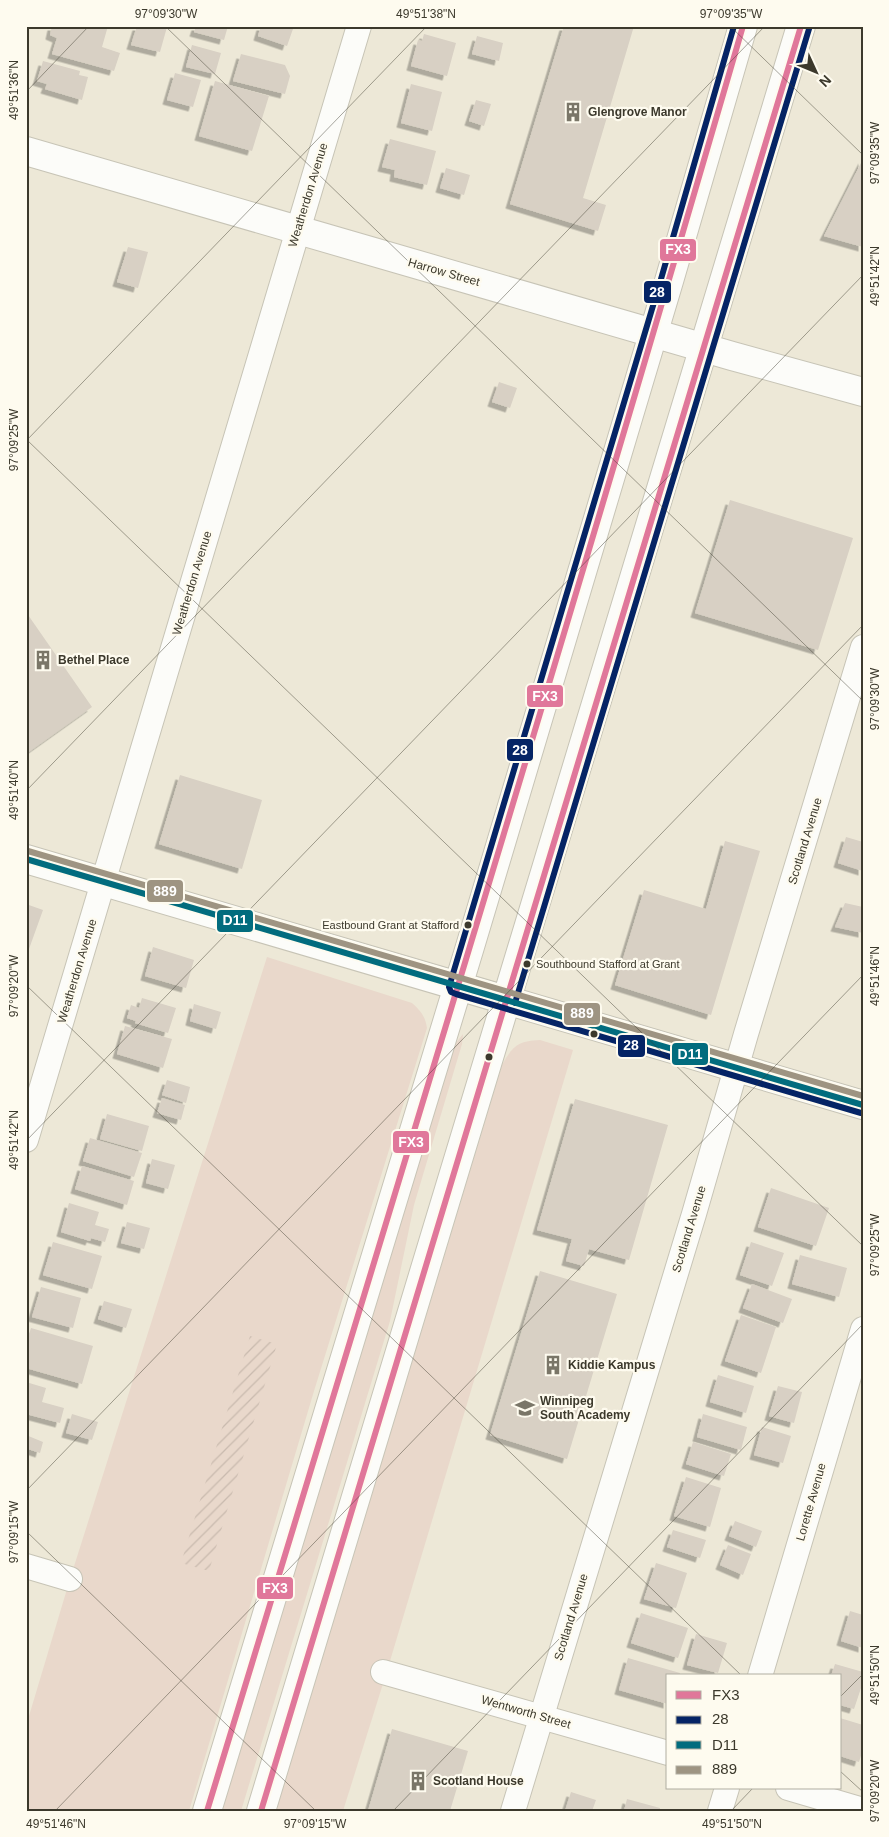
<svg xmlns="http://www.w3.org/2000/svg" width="889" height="1837" font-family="Arial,sans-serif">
	<defs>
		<pattern id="garden-furrows" width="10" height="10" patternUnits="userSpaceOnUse" patternTransform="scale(1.25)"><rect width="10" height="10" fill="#e9d8cb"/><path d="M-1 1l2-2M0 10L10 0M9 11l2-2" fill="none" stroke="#c9baae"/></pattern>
		<filter id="shadow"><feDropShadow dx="-4.5" dy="4.5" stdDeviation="0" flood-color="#0004"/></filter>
	</defs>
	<rect width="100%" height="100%" fill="#ede8d7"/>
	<g fill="#e9d8cb">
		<path d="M267,957L412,1003C421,1011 425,1016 427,1028L314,1391L189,1811H26V1726L70,1579Z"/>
		<path d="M463,1034L462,1044L414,1205L390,1321L241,1811H222L455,1044Z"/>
		<path d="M540,1040L573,1050L387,1671L343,1811H276L502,1065C513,1046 517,1041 540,1040Z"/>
	</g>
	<path fill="url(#garden-furrows)" d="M250,1336L277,1344L209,1571L181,1563Z"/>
	<g fill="#d8d0c4" filter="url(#shadow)">
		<path d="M52,26H108L102,47L120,53L114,71L52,54L57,38L50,35Z"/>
		<path d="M137,26L167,27L160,52L131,45Z"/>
		<path d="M196,26H228L224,40L194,32Z"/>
		<path d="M261,26H294L287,46L258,36Z"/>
		<path d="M564,26H634L583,198L606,205L598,231L510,204Z"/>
		<path d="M424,34L456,43L447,76L411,66L418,40L422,41Z"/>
		<path d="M477,36L503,43L499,61L472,54Z"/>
		<path d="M192,45L221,53L215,74L186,67Z"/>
		<path d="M241,54L285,65L290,76L285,94L233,81Z"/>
		<path d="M43,61L80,71L79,75L88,77L82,100L45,89L47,84L37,81Z"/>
		<path d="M175,73L201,80L193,107L167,100Z"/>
		<path d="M215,81L269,96L252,151L199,136Z"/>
		<path d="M411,84L442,92L432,131L401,123Z"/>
		<path d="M476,100L491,104L484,126L469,121Z"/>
		<path d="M390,139L436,151L427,185L394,177L395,170L382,167Z"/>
		<path d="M863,159V247L824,236Z"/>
		<path d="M446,168L470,175L464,195L440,188Z"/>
		<path d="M128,247L148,252L138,288L117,282Z"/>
		<path d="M499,382L517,388L510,408L492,402Z"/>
		<path d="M730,500L853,538L818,650L695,613Z"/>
		<path d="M26,612L92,707L26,754Z"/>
		<path d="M180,775L262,800L242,869L159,844Z"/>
		<path d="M846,837L863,842V871L838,863Z"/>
		<path d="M725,841L760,851L711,1015L615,985L644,890L706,909Z"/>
		<path d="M845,903L863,907V933L835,927Z"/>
		<path d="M26,904L43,910L29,949L26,948Z"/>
		<path d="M153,947L194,960L186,988L145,976Z"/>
		<path d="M142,998L176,1008L168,1033L135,1023L136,1021L127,1018L131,1005L139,1008Z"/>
		<path d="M194,1004L221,1012L216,1029L190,1021Z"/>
		<path d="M125,1026L172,1039L163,1068L117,1054Z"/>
		<path d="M167,1080L190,1087L186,1103L162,1095Z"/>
		<path d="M162,1098L185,1105L181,1120L157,1113Z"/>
		<path d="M575,1099L668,1125L629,1260L589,1249L584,1266L566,1261L572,1239L537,1230Z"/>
		<path d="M107,1114L149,1126L142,1151L100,1139Z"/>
		<path d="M90,1138L142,1153L134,1177L83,1161Z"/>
		<path d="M152,1159L175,1165L168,1189L146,1183Z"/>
		<path d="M82,1166L134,1181L127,1205L75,1189Z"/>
		<path d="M771,1188L829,1208L816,1246L758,1227Z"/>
		<path d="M69,1203L99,1212L95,1225L109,1229L105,1242L91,1238L90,1241L61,1232Z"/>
		<path d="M127,1222L150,1228L144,1249L121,1243Z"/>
		<path d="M53,1242L102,1256L92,1289L43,1275Z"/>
		<path d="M751,1242L784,1253L772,1286L740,1275Z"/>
		<path d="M800,1255L847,1268L839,1297L792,1284Z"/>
		<path d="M540,1271L617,1294L567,1459L490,1435Z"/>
		<path d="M752,1284L792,1299L783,1323L743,1308Z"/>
		<path d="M41,1287L81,1298L73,1328L32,1317Z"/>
		<path d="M104,1301L132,1309L126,1328L98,1319Z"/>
		<path d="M741,1315L776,1327L761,1373L725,1361Z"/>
		<path d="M31,1328L93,1346L82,1384L26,1368V1343Z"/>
		<path d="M718,1375L754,1386L746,1413L710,1402Z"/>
		<path d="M26,1382L46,1388L42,1402L64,1408L60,1423L26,1414Z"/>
		<path d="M778,1386L802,1392L794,1423L769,1416Z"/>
		<path d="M72,1414L98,1422L92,1440L66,1433Z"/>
		<path d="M703,1414L747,1427L741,1450L697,1437Z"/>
		<path d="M762,1427L791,1436L783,1463L754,1455Z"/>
		<path d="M26,1435L43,1442L40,1453L28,1449L26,1454Z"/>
		<path d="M693,1442L731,1454L724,1476L686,1464Z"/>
		<path d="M686,1477L721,1488L710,1527L674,1516Z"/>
		<path d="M735,1521L762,1531L756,1547L729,1536Z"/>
		<path d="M673,1530L706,1540L700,1558L667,1547Z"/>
		<path d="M728,1545L751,1554L743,1575L720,1565Z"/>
		<path d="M656,1563L687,1573L676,1608L644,1599Z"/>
		<path d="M850,1611L863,1615V1648L841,1641Z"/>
		<path d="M641,1613L688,1628L678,1658L631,1643Z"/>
		<path d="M696,1634L727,1643L718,1673L687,1665Z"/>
		<path d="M628,1658L680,1673L679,1676H668V1704L619,1690Z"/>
		<path d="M835,1664L863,1672V1682L854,1709L840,1705V1676H831Z"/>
		<path d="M840,1718L863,1725V1749L859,1762L840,1756Z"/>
		<path d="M392,1729L468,1751L450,1811H368Z"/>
		<path d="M571,1792L596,1800L592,1811H565Z"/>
		<path d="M627,1799L660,1808V1811H624Z"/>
	</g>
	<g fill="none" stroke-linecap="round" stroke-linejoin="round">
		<defs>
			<g id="street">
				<path d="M26,1140L359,26"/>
				<path d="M26,1566L70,1579"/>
				<path d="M383,1672L668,1753"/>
				<path d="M760,1676L863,1329"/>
				<path d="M788,1788L863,1810"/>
				<path d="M513,1811L694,1214L746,1034L863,647"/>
				<path d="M720,1811L727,1788"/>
			</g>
			<g id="secondary">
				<path d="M26,151L732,356L863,392"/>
				<path d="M26,859L863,1105"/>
				<path d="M207,1811L469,950L669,281L743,26"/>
				<path d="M261,1811L801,26"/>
			</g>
		</defs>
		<use href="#street" stroke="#c7c4b6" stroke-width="26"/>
		<use href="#secondary" stroke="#c7c4b6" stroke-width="30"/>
		<use href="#street" stroke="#fcfcf9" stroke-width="24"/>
		<use href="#secondary" stroke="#fcfcf9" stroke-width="28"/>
		<defs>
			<g id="bus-1">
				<path d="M207,1811C388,1217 570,623 743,26"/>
				<path d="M261,1811L801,26"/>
			</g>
			<g id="bus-2">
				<path d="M734,26L661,279L449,987L451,992L456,994L861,1113"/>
				<path d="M515,1003L809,29"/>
			</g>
			<path id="bus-3" d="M26,859L863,1105"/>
			<path id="bus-4" d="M28,851L863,1096"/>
		</defs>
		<use href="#bus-1" stroke="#fefbef" stroke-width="10"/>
		<use href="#bus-2" stroke="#fefbef" stroke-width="10"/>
		<use href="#bus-3" stroke="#fefbef" stroke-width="10"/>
		<use href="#bus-4" stroke="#fefbef" stroke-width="10"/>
		<use href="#bus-1" stroke="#e0779a" stroke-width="6"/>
		<use href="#bus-2" stroke="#052465" stroke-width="6"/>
		<use href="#bus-3" stroke="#026c7e" stroke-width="6"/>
		<use href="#bus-4" stroke="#9e9482" stroke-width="6"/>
	</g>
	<path fill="none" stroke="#3c392c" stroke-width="1" stroke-opacity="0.45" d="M165,26L863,701M730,26L863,155M26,92L89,26M26,439L863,1246M26,441L427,26M26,791L765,26M26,985L742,1676M26,1141L863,275M26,1491L863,625M26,1531L316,1811M840,1697L863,1674M840,1771L863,1792M55,1811L863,975M393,1811L863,1324M731,1811L753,1788"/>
	<defs>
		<symbol id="building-bare" viewBox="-9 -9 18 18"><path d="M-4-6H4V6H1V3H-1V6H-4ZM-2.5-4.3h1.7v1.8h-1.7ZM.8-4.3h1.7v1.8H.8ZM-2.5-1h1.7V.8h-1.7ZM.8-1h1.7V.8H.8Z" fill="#7a7668" stroke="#fefbef" stroke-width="2.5" paint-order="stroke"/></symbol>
		<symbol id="school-bare" viewBox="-9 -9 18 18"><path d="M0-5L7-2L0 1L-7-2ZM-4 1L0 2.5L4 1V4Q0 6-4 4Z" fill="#7a7668" stroke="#fefbef" stroke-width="2.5" paint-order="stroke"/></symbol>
	</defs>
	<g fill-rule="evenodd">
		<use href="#building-bare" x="559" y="98" width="28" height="28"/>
		<use href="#building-bare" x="29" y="646" width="28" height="28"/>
		<use href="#building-bare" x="539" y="1351" width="28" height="28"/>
		<use href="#school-bare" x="511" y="1394" width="28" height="28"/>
		<use href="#building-bare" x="404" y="1767" width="28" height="28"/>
	</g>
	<g fill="#3c392c" stroke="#fefbef" stroke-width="2">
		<circle cx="468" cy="925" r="4.5"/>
		<circle cx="527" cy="964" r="4.5"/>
		<circle cx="594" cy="1034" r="4.5"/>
		<circle cx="489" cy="1057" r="4.5"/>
	</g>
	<g text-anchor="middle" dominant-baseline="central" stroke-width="4.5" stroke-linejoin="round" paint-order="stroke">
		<g font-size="11" fill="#3c392c" stroke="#fefbef" text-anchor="end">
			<text x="459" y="925">Eastbound Grant at Stafford</text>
			<text x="536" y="964" text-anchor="start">Southbound Stafford at Grant</text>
		</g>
		<g font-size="12" font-weight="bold" fill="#3c392c" stroke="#fefbef" text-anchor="start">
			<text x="588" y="112">Glengrove Manor</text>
			<text x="58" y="660">Bethel Place</text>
			<text x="568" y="1365">Kiddie Kampus</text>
			<text x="540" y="1401">Winnipeg<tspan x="540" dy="14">South Academy</tspan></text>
			<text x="433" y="1781">Scotland House</text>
		</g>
		<g font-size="12" fill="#3c392c" stroke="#fefbef">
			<text transform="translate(308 195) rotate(-73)">Weatherdon Avenue</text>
			<text transform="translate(444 272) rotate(16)">Harrow Street</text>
			<text transform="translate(192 583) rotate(-73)">Weatherdon Avenue</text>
			<text transform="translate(805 841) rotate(-73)">Scotland Avenue</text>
			<text transform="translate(77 971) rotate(-73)">Weatherdon Avenue</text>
			<text transform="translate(689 1229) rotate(-73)">Scotland Avenue</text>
			<text transform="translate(811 1502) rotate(-74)">Lorette Avenue</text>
			<text transform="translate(571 1617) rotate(-73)">Scotland Avenue</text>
			<text transform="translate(526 1712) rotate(16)">Wentworth Street</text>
		</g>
	</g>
	<g stroke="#fefbef" stroke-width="2">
		<rect x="659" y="238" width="38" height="24" rx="5" fill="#e0779a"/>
		<rect x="643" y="280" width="29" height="24" rx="5" fill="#052465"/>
		<rect x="526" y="684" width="38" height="24" rx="5" fill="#e0779a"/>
		<rect x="506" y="738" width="28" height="24" rx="5" fill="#052465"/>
		<rect x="146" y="879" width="38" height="24" rx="5" fill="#9e9482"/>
		<rect x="216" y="909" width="38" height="24" rx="5" fill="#026c7e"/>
		<rect x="563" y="1002" width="38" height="24" rx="5" fill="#9e9482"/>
		<rect x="617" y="1034" width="29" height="24" rx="5" fill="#052465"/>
		<rect x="671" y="1042" width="38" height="24" rx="5" fill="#026c7e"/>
		<rect x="392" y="1130" width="38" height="24" rx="5" fill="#e0779a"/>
		<rect x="256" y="1576" width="38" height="24" rx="5" fill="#e0779a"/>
	</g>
	<g font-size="14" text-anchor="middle" font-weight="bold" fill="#fff">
		<text x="678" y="254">FX3</text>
		<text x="657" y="297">28</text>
		<text x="545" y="701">FX3</text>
		<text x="520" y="755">28</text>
		<text x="165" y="896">889</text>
		<text x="235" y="925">D11</text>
		<text x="582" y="1018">889</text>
		<text x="631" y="1050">28</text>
		<text x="690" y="1059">D11</text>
		<text x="411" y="1147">FX3</text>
		<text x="275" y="1593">FX3</text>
	</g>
	<rect width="889" height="1837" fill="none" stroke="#fefbef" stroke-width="55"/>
	<rect x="666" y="1674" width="175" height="115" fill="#fefbef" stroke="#b0ada1"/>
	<rect x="676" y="1691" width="25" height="8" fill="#e0779a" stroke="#b0ada1"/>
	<text x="712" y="1700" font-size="15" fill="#3c392c">FX3</text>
	<rect x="676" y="1716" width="25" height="8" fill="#052465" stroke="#b0ada1"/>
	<text x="712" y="1724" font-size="15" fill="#3c392c">28</text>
	<rect x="676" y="1741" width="25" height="8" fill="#026c7e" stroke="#b0ada1"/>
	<text x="712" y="1750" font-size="15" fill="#3c392c">D11</text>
	<rect x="676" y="1766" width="25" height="8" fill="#9e9482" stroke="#b0ada1"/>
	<text x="712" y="1774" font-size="15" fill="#3c392c">889</text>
	<g transform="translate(816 72) rotate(134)" stroke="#fefbef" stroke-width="4" paint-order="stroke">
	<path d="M0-4L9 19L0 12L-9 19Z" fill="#3c392c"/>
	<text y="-8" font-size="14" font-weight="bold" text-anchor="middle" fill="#3c392c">N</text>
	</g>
	<rect x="28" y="28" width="834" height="1782" fill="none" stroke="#3c392c" stroke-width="2"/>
	<g font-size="12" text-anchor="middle" fill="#3c392c">
		<text x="166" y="18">97°09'30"W</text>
		<text x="426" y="18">49°51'38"N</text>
		<text x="731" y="18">97°09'35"W</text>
		<text transform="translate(14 90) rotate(-90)" y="4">49°51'36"N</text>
		<text transform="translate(875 153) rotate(-90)" y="4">97°09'35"W</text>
		<text transform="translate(875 276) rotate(-90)" y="4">49°51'42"N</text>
		<text transform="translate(14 440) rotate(-90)" y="4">97°09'25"W</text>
		<text transform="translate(875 699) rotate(-90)" y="4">97°09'30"W</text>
		<text transform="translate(14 790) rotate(-90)" y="4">49°51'40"N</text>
		<text transform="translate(875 976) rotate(-90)" y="4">49°51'46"N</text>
		<text transform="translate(14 986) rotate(-90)" y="4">97°09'20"W</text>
		<text transform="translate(14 1140) rotate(-90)" y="4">49°51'42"N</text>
		<text transform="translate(875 1245) rotate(-90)" y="4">97°09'25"W</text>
		<text transform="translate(14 1532) rotate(-90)" y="4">97°09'15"W</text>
		<text transform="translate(875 1675) rotate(-90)" y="4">49°51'50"N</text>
		<text transform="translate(875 1791) rotate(-90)" y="4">97°09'20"W</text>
		<text x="56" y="1828">49°51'46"N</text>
		<text x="315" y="1828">97°09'15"W</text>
		<text x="732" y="1828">49°51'50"N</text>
	</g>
</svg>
